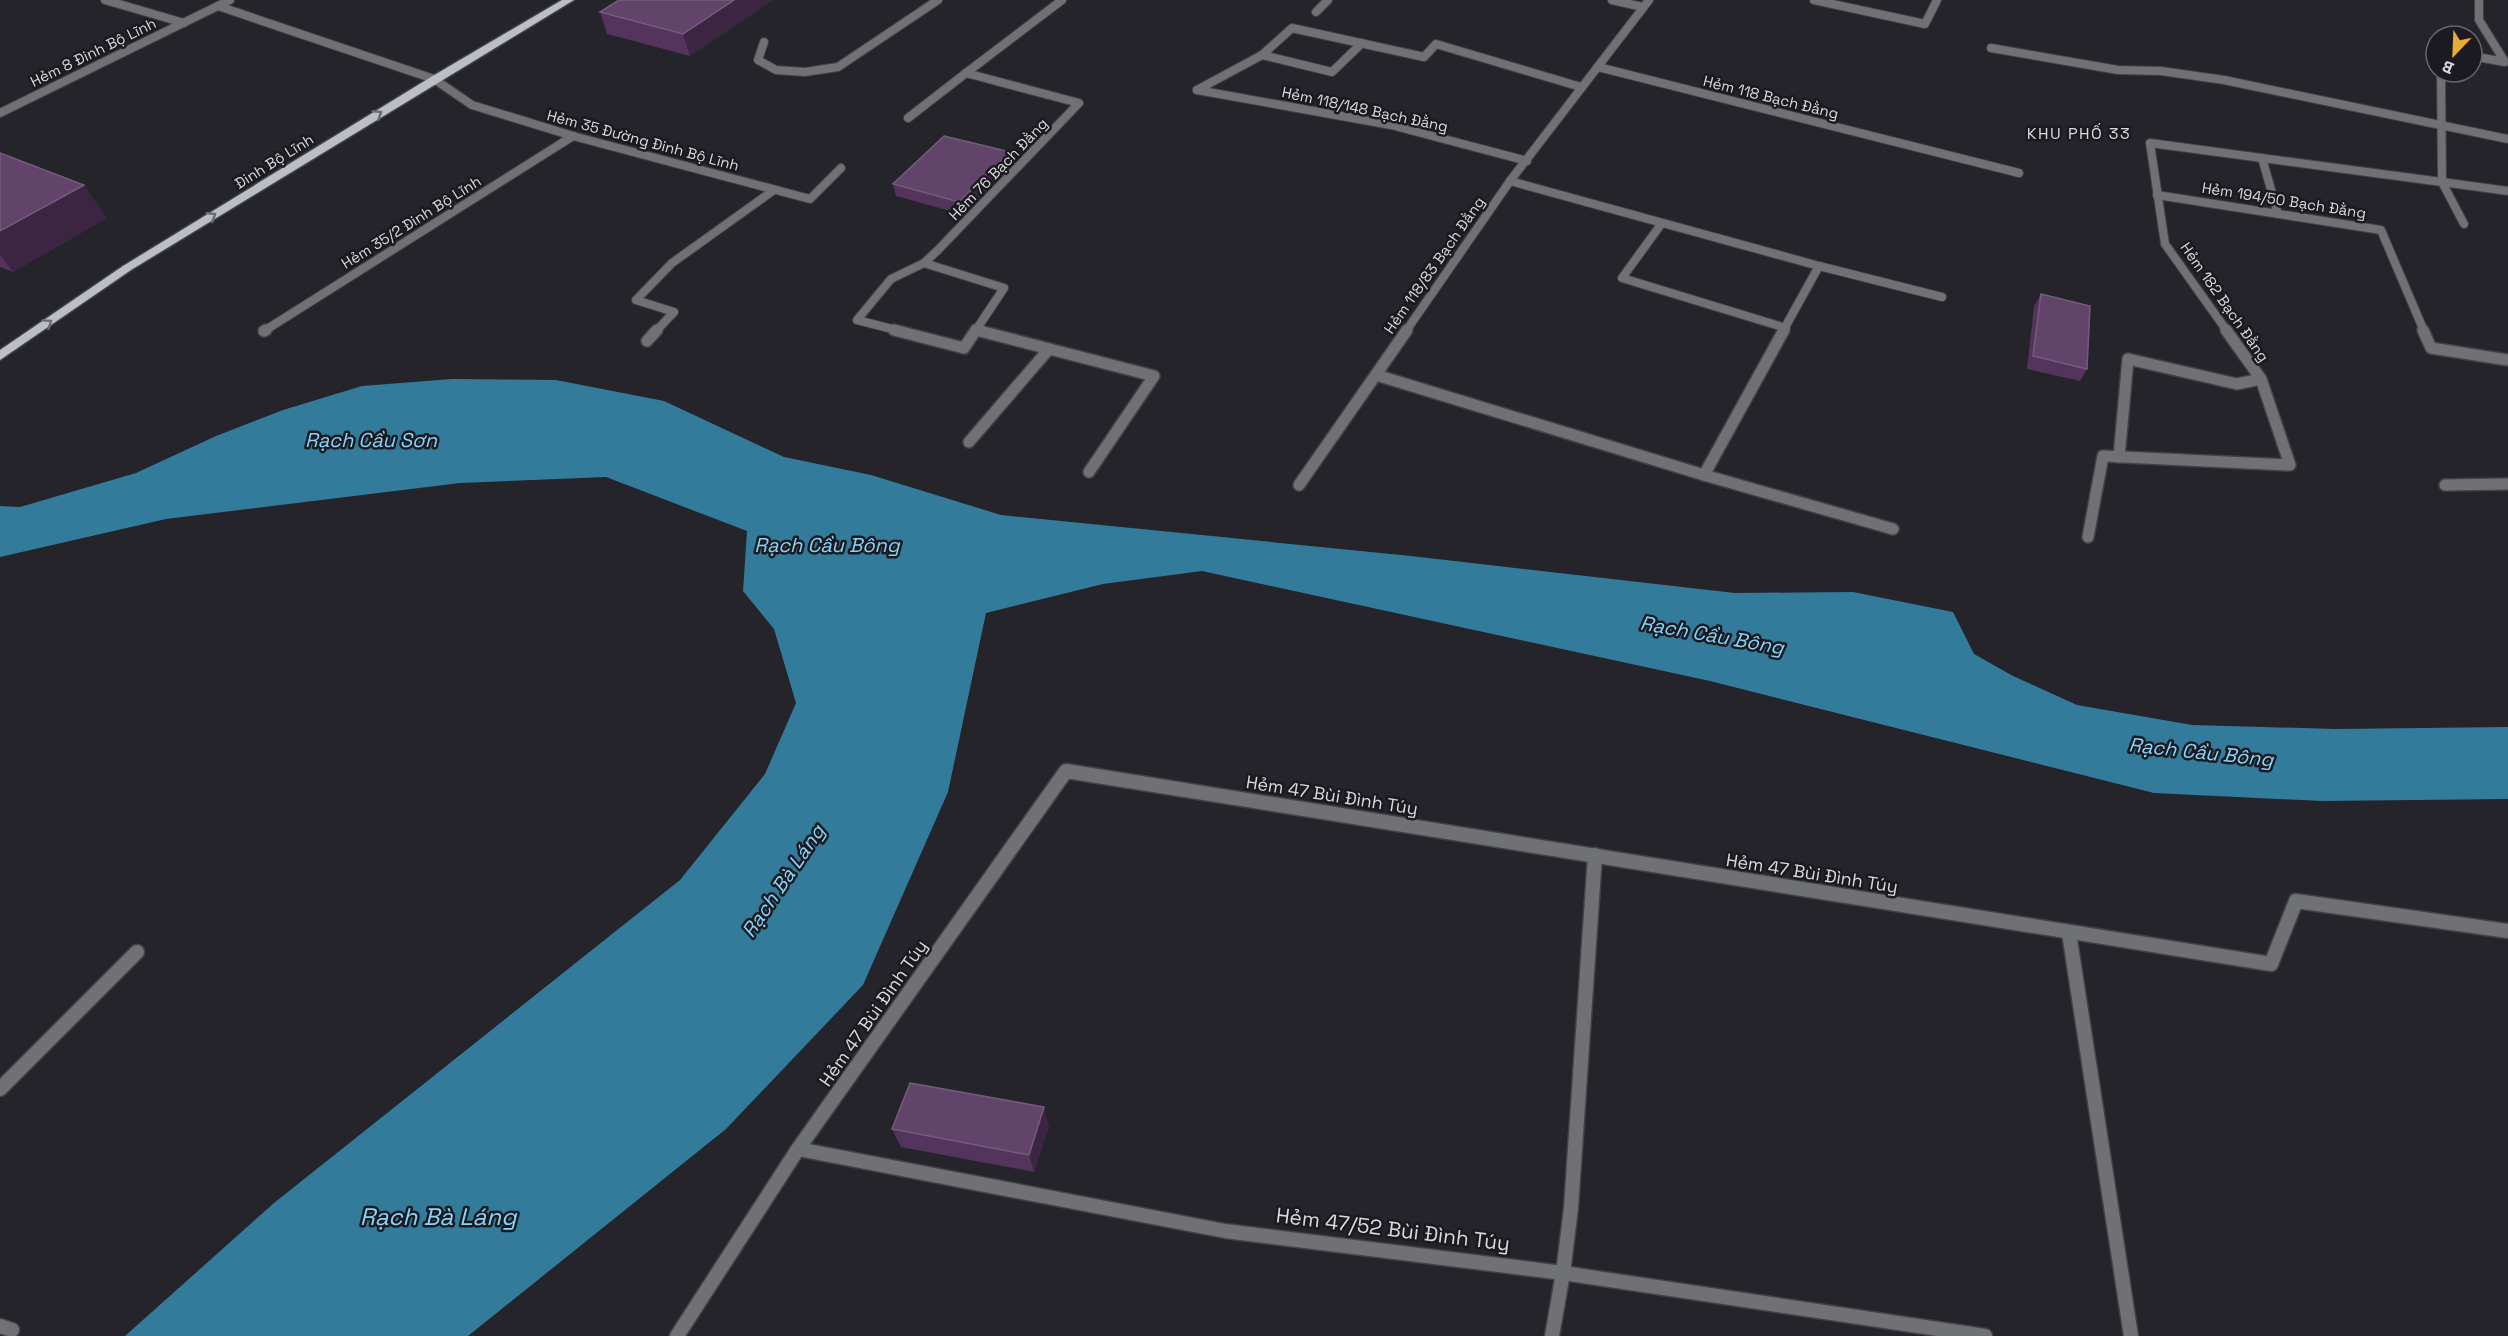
<svg xmlns="http://www.w3.org/2000/svg" width="2508" height="1336" font-family="'Space Grotesk',sans-serif">
	<rect width="100%" height="100%" fill="#24242a"/>
	<path fill="#337b9b" d="M452,379L556,380L664,401L784,457L871,475L1001,515L1411,556L1735,593L1853,592L1953,612L1974,654L2013,676L2077,705L2192,725L2336,729L2508,727V799L2322,801L2154,793L1710,681L1202,571L1103,584L986,613L948,792L863,985L726,1129L468,1336H125L274,1203L680,880L765,774L796,703L774,629L743,591L747,531L606,477L460,483L166,519L0,557V506L20,507L136,473L216,436L283,410L362,386Z"/>
	<g fill="none" stroke-linecap="round" stroke-linejoin="round">
		<defs>
			<g id="service-far2">
				<path d="M105,0L184,23"/>
				<path d="M1612,0L1643,7"/>
				<path d="M1814,0L1925,24L1937,0"/>
				<path d="M1316,12L1328,0"/>
				<path d="M764,42L758,60L776,70L805,72L838,67L938,0"/>
				<path d="M1991,48L2118,70L2161,71L2224,80L2508,139"/>
				<path d="M1262,55L1332,72L1362,43"/>
				<path d="M2472,56L2505,62L2479,20V0"/>
				<path d="M1598,67L2019,173"/>
				<path d="M434,79L472,105L573,136L810,199L841,168"/>
				<path d="M1197,90L1262,55L1292,28L1424,57L1436,44L1581,87"/>
				<path d="M1197,90L1391,125L1527,161"/>
				<path d="M908,118L966,73"/>
				<path d="M2262,158L2278,214"/>
				<path d="M2442,182L2508,191"/>
				<path d="M2442,182L2464,224"/>
				<path d="M2157,195L2381,230L2424,331"/>
				<path d="M924,263L1004,288L976,330L981,331"/>
				<path d="M264,331L573,136"/>
				<path d="M656,331L674,312L636,300L672,263L774,190"/>
				<path d="M900,331L857,320L891,279L924,263L938,250L1079,103L966,73L1062,0"/>
				<path d="M2227,331L2165,244L2150,143L2442,182L2441,72"/>
			</g>
			<g id="service-far1">
				<path d="M894,330L964,348L976,330"/>
				<path d="M976,330L1154,376L1089,472"/>
				<path d="M2423,330L2431,348L2508,360"/>
				<path d="M264,331L266,330"/>
				<path d="M647,341L657,330"/>
				<path d="M1376,375L1704,475L1893,529"/>
				<path d="M969,442L1049,349"/>
				<path d="M2119,457L2128,359L2237,384L2261,379"/>
				<path d="M2445,485L2508,484"/>
				<path d="M2088,537L2103,456L2290,465L2261,379L2226,330"/>
			</g>
			<g id="service">
				<path d="M2069,933L2131,1336"/>
				<path d="M0,1089L137,952"/>
				<path d="M798,1149L1225,1231L1563,1273L1985,1336"/>
				<path d="M1563,1273L1571,1208L1595,855"/>
				<path d="M0,1326L12,1330"/>
			</g>
			<g id="minor-far2">
				<path d="M218,6L434,79"/>
				<path d="M0,113L230,0"/>
				<path d="M1510,181L1819,266L1783,331"/>
				<path d="M1662,223L1622,278L1786,328"/>
				<path d="M1819,266L1942,297"/>
				<path d="M1406,331L1510,181L1649,0"/>
			</g>
			<g id="minor-far1">
				<path d="M1704,475L1784,330"/>
				<path d="M1299,485L1407,330"/>
			</g>
			<g id="minor">
				<path d="M677,1336L798,1149L1066,771L2271,964L2296,901L2508,931"/>
				<path d="M1552,1336L1563,1273"/>
			</g>
			<path id="primary" d="M562,0H574L131,270L0,360V350L123,266L431,77Z"/>
		</defs>
		<use href="#service-far2" stroke="#414147" stroke-width="10"/>
		<use href="#service-far1" stroke="#414147" stroke-width="14"/>
		<use href="#service" stroke="#414147" stroke-width="17"/>
		<use href="#minor-far2" stroke="#414147" stroke-width="10"/>
		<use href="#minor-far1" stroke="#414147" stroke-width="14"/>
		<use href="#minor" stroke="#414147" stroke-width="17"/>
		<use href="#primary" stroke="#414147" stroke-width="3"/>
		<use href="#service-far2" stroke="#6f7174" stroke-width="8"/>
		<use href="#service-far1" stroke="#6f7174" stroke-width="11"/>
		<use href="#service" stroke="#6f7174" stroke-width="14"/>
		<use href="#minor-far2" stroke="#6f7174" stroke-width="8"/>
		<use href="#minor-far1" stroke="#6f7174" stroke-width="11"/>
		<use href="#minor" stroke="#6f7174" stroke-width="14"/>
		<use href="#primary" fill="#bbbfc4" fill-rule="evenodd"/>
	</g>
	<g fill="#54335d">
		<path d="M773,0L690,56L607,34L600,12Z"/>
		<path d="M1010,152L1011,164L961,214L896,196L893,184Z"/>
		<path d="M0,153L107,218L13,272L0,267Z"/>
		<path d="M2041,294L2087,369L2080,381L2027,369L2034,306Z"/>
		<path d="M1049,1126L1034,1172L901,1147L892,1129Z"/>
	</g>
	<g fill="#3b2543">
		<path d="M734,0H773L690,56L683,34Z"/>
		<path d="M1010,152L1011,164L961,214L959,202Z"/>
		<path d="M84,185L107,218L13,272L0,255V231Z"/>
		<path d="M1044,1107L1049,1126L1034,1172L1029,1155Z"/>
	</g>
	<g fill="#62446a" stroke="#755c7c" stroke-width="1.5">
		<path d="M619,0H734L683,34L600,12Z"/>
		<path d="M944,136L1010,152L959,202L893,184Z"/>
		<path d="M0,153L84,185L0,231Z"/>
		<path d="M2041,294L2090,306L2087,369L2033,356Z"/>
		<path d="M910,1083L1044,1107L1029,1155L892,1129Z"/>
	</g>
	<defs><path id="oneway-chevron" d="M-2-3.5L2.5 0L-2 3.5" fill="none" stroke-width="1.6" stroke-linecap="round" stroke-linejoin="round" transform="scale(1.5)"/></defs>
	<g stroke="#6b6c72">
		<use href="#oneway-chevron" transform="translate(378 114) rotate(-32)"/>
		<use href="#oneway-chevron" transform="translate(212 216) rotate(-32)"/>
		<use href="#oneway-chevron" transform="translate(48 323) rotate(-34)"/>
	</g>
	<g text-anchor="middle" dominant-baseline="central" stroke-width="5" stroke-linejoin="round" paint-order="stroke">
		<g font-size="15" fill="#d9d9dd" stroke="#1b1a20">
			<text transform="translate(93 52) rotate(-26)">Hẻm 8 Đinh Bộ Lĩnh</text>
			<text transform="translate(1771 97) rotate(14)">Hẻm 118 Bạch Đằng</text>
			<text transform="translate(1365 109) rotate(12)">Hẻm 118/148 Bạch Đằng</text>
			<text transform="translate(643 140) rotate(15)">Hẻm 35 Đường Đinh Bộ Lĩnh</text>
			<text transform="translate(274 161) rotate(-32)">Đinh Bộ Lĩnh</text>
			<text transform="translate(998 169) rotate(-46)">Hẻm 76 Bạch Đằng</text>
			<text transform="translate(2284 200) rotate(9)">Hẻm 194/50 Bạch Đằng</text>
			<text transform="translate(411 222) rotate(-32)">Hẻm 35/2 Đinh Bộ Lĩnh</text>
			<text transform="translate(1434 265) rotate(-55)">Hẻm 118/83 Bạch Đằng</text>
			<text transform="translate(2225 302) rotate(55)">Hẻm 182 Bạch Đằng</text>
		</g>
		<g font-size="16" letter-spacing="1.5" fill="#d9d9dd" stroke="#1b1a20">
			<text x="2079" y="133">KHU PHỐ 33</text>
		</g>
		<g font-size="18" fill="#d9d9dd" stroke="#1b1a20">
			<text transform="translate(1332 795) rotate(9)">Hẻm 47 Bùi Đình Túy</text>
			<text transform="translate(1812 873) rotate(9)">Hẻm 47 Bùi Đình Túy</text>
			<text transform="translate(873 1013) rotate(-55)">Hẻm 47 Bùi Đình Túy</text>
		</g>
		<g font-size="20" font-style="italic" fill="#87d5fb" stroke="#1b1a20">
			<text x="371" y="440">Rạch Cầu Sơn</text>
			<text x="827" y="545">Rạch Cầu Bông</text>
			<text transform="translate(1712 635) rotate(10)">Rạch Cầu Bông</text>
			<text transform="translate(2201 752) rotate(6)">Rạch Cầu Bông</text>
			<text transform="translate(783 881) rotate(-56)">Rạch Bà Láng</text>
		</g>
		<g font-size="21" fill="#d9d9dd" stroke="#1b1a20">
			<text transform="translate(1393 1229) rotate(7)">Hẻm 47/52 Bùi Đình Túy</text>
		</g>
		<g font-size="24" font-style="italic" fill="#87d5fb" stroke="#1b1a20">
			<text x="438" y="1216">Rạch Bà Láng</text>
		</g>
	</g>
	<g transform="translate(2454 54) rotate(203)"><circle r="28" fill="#1b1a20" stroke="#67666c" stroke-width="1.5"/>
	<path d="M0-4.5L10 22L0 15L-10 22Z" fill="#e9ab38"/>
	<text y="-9" font-size="16" font-weight="bold" text-anchor="middle" fill="#d9d9dd">B</text>
	</g>
</svg>
